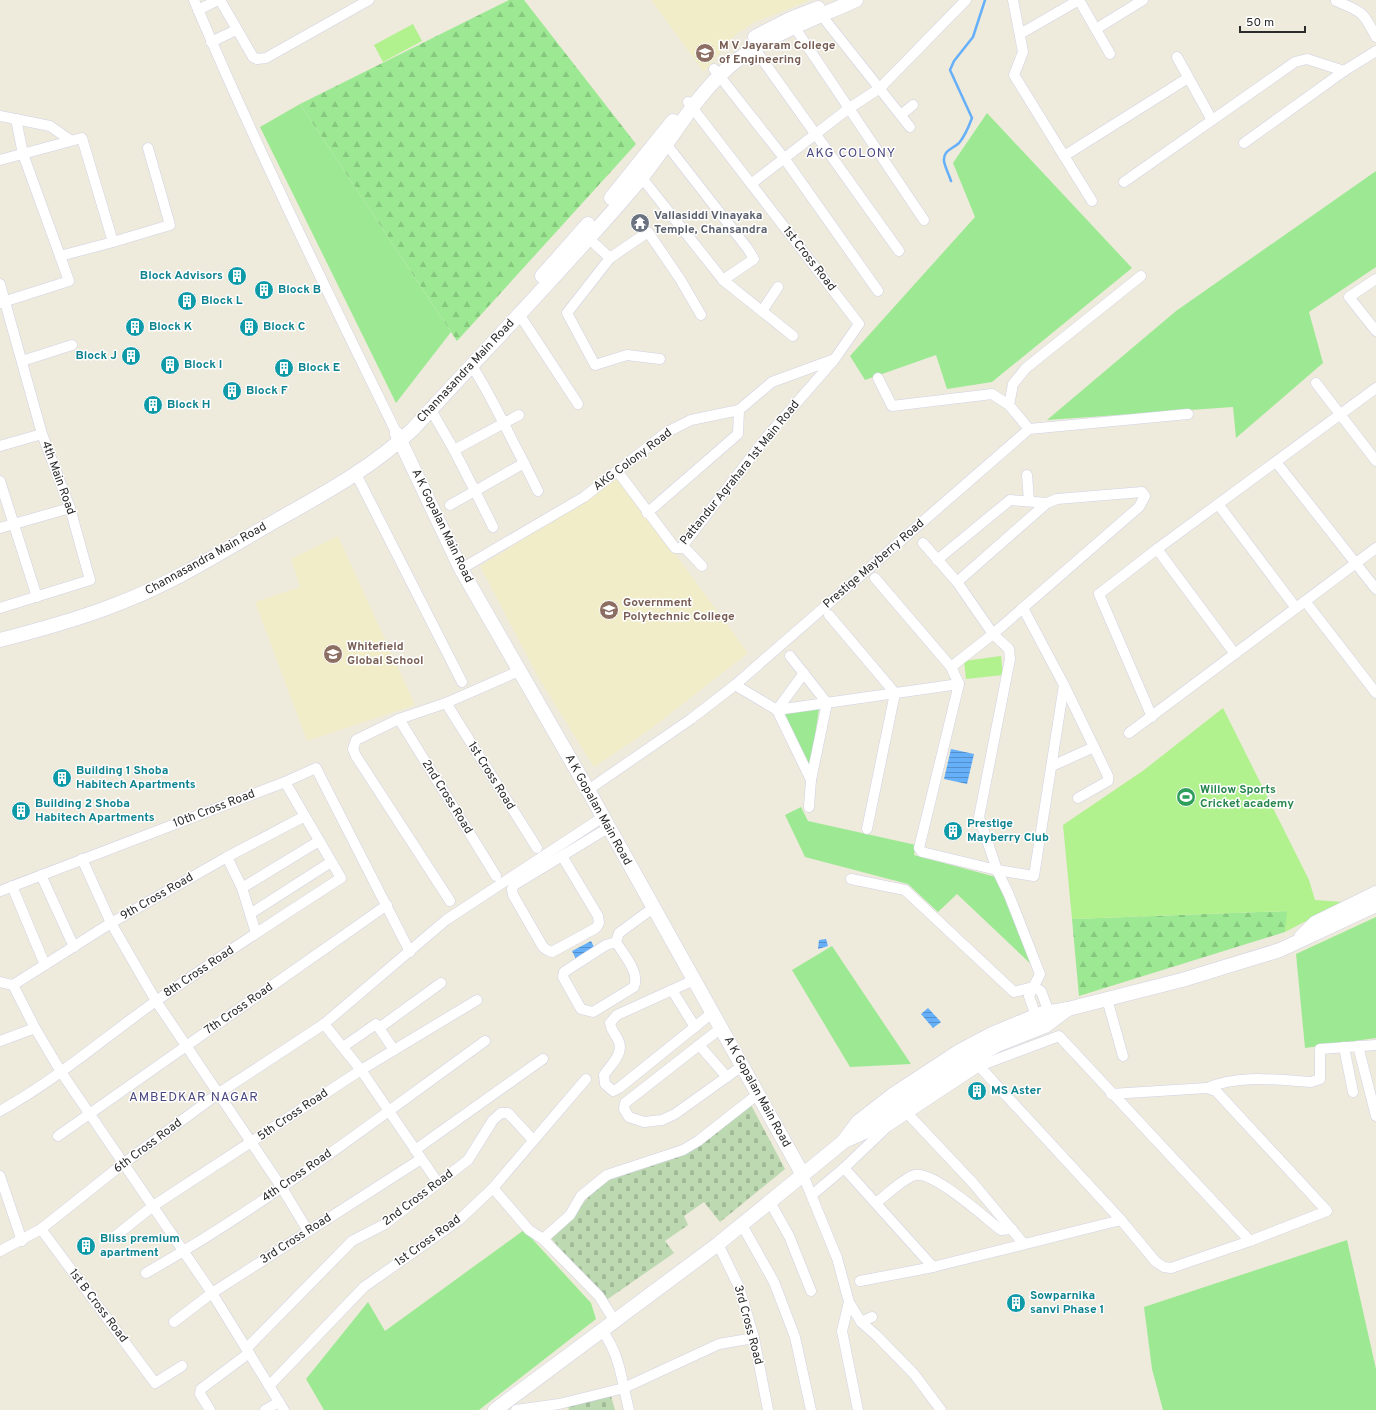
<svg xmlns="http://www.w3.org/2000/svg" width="1376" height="1410" font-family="Overpass,sans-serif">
	<defs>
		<pattern id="forest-firs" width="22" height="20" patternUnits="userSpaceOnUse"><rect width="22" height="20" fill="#9de993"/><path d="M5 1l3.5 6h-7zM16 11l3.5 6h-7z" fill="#87c87f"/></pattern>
		<pattern id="cemetery-stones" width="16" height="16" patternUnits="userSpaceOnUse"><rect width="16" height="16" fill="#bcd9b1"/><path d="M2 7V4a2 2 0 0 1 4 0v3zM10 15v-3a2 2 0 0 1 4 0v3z" fill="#a2ba98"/></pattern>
		<pattern id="water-rules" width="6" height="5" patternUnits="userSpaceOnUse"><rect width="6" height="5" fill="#65b0f9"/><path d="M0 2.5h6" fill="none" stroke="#538fca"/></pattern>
	</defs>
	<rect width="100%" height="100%" fill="#eeeadc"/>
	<g fill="#f1edc9">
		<path d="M651,0H810L755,22L735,35L704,72Z"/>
		<path d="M618,476L748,653L652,728L594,767L538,677L480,566L568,512Z"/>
		<path d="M338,536L415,705L307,741L255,602L300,587L291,559Z"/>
	</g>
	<g fill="#9de993">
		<path d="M300,104L451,332L396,403L260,127Z"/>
		<path d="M987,113L1132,268L992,382L947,389L936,355L865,380L850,356L975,217L953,163Z"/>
		<path d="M1376,171V267L1309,312L1323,363L1236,438L1233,407L1047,420L1176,311Z"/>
		<path d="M819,709L810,769L784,714Z"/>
		<path d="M801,807L808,821L916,845L914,855L996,877L1035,968L957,894L938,912L908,884L805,857L785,815Z"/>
		<path d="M1376,917V1038L1305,1048L1296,954Z"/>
		<path d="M832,946L911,1064L850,1067L792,970Z"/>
		<path d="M524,1230L591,1303L596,1319L479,1410H324L306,1379L368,1302L385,1331Z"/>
		<path d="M1347,1240L1376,1369V1410H1163L1152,1369L1144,1307Z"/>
	</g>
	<g fill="url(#forest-firs)">
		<path d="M509,0H524L636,144L457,341L300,104Z"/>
		<path d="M1288,911L1285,932L1079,996L1072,919Z"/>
	</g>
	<g fill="url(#cemetery-stones)">
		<path d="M750,1103L785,1169L720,1222L704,1202L684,1216L688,1225L665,1241L674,1253L605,1301L551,1238L572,1219L584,1202L603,1182L657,1164L700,1145Z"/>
		<path d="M611,1396L615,1410H569L568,1404Z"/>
	</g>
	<g fill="#b1f18e">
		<path d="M413,24L422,41L383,62L374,45Z"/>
		<path d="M1001,656L1003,675L966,679L964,661Z"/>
		<path d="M1223,708L1309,880L1315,900L1343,902L1285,932L1287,911L1072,919L1063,825L1144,770Z"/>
	</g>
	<g fill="url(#water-rules)">
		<path d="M951,749L974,754L967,784L944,779Z"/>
		<path d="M826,939L828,946L818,949L819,940Z"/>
		<path d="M591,941L595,949L576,959L572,951Z"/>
		<path d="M928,1008L941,1022L933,1028L921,1014Z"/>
	</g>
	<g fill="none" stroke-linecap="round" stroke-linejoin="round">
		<path stroke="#65b0f9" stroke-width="2.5" d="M951,181C949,175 945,167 944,161C943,150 953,149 959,143C965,136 969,126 972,118L950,70L954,61L973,37L985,0"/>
		<defs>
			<g id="street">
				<path d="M194,0C256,147 326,289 396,432"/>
				<path d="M220,0L253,57L257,59L266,58L369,0"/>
				<path d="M1013,0L1023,52L1014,75L1064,156L1188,78"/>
				<path d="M1336,1C1362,12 1363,11 1376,37"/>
				<path d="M198,10L218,0"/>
				<path d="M822,16L910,127"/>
				<path d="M791,22L924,220"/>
				<path d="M1096,29L1143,0"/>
				<path d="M1020,34L1079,0L1110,54"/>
				<path d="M211,42L236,30"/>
				<path d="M754,48L899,251"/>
				<path d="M1177,57L1212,120"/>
				<path d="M714,69L784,158L878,291"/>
				<path d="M901,115L913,105"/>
				<path d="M0,116L50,126L70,140"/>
				<path d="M16,119L23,154L60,256"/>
				<path d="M1244,143L1344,71L1376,51"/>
				<path d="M667,145L748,249L754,259L723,280"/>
				<path d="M1064,156L1092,201"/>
				<path d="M0,160L82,138L113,242L170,225L148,148"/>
				<path d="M642,178L723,280L793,336"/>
				<path d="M1124,182L1295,62L1307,59L1344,71"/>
				<path d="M751,184L848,109L880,88L966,0"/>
				<path d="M585,235L610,258L648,232L680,279L701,315"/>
				<path d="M610,258L567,313L595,365L627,355L660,359"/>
				<path d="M1376,279L1349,297L1376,331"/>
				<path d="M0,284L42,434L70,508L90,580L0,608"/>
				<path d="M0,303L69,281L60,256L113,242"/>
				<path d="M762,311L778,287"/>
				<path d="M519,314L578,404"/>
				<path d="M22,361L72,345"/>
				<path d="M472,366C492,397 507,431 524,463L475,491L454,450L519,415"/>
				<path d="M878,378L892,406L992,394L1009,405L1029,429"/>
				<path d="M1316,383L1376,461"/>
				<path d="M1009,405L1013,384L1026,368L1141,276"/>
				<path d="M431,410L454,450"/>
				<path d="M0,446L42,434"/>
				<path d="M1276,462L1376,589"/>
				<path d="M524,463L538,491"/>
				<path d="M618,472L675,548H681L765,439L834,360L859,324L688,102"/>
				<path d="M356,474L462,682"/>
				<path d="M1027,475L1029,501"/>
				<path d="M0,481L37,597"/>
				<path d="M1218,504L1296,608"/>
				<path d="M450,505L475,491L493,527"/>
				<path d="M647,513L738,434L739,410"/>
				<path d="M0,528L70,508"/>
				<path d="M923,543L957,582L993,634L1009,649L1010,659L979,817L997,870L1009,895L1040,974L1029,996L1038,1022"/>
				<path d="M683,546L702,566"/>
				<path d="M937,560L1010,500L1047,503"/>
				<path d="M461,569L584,497L667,432L691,420L739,410L772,382L832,360"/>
				<path d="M875,578L951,667L959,684L919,848L922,852L997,870L1034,876L1064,685"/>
				<path d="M1305,601L1376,693"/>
				<path d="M1023,608L1064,685L1108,776V781L1078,798"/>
				<path d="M829,615L895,693L867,829"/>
				<path d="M1235,654L1157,549L1376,388"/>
				<path d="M790,656L827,703L811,780L809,807"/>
				<path d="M951,667L993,634L1139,507L1145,496L1142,492L1057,499L1047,503L957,582"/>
				<path d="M804,673L777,710L811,780"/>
				<path d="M735,685L777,710L959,684"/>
				<path d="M446,703L537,848"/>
				<path d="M1152,717L1099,594L1157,549"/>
				<path d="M399,719L496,876"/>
				<path d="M1129,733L1376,548"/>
				<path d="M1052,766L1094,747"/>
				<path d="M588,790L691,719L735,685L1029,429L1188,414"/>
				<path d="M562,856L598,916L599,923L596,928L552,952L547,950L543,947L513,895L512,889L514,885L608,828"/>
				<path d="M227,857L242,888L256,933"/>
				<path d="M82,859L111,923L156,1001L282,1188L308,1231"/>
				<path d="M41,875L74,947"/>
				<path d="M851,879L905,890L1014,992L1033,987L1041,991L1051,1018"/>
				<path d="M12,886L45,965"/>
				<path d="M242,888L319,841"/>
				<path d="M0,891L285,782L316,768L410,952"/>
				<path d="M450,901L356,756L353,749L356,740L399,719L446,703L519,671"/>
				<path d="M250,914L331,862"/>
				<path d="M616,942C624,955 640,972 634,987L593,1012L581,1009L563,977L564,972L606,945L616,942L619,933L653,908"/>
				<path d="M694,980L617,1015L610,1023C611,1030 614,1032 617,1038C626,1052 612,1063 604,1075L605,1084L613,1091L619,1088L712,1013"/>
				<path d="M0,982L13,985"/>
				<path d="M13,985L35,1028L61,1072L212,1293L284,1410"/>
				<path d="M13,985L111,923L227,857L305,816"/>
				<path d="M672,990L695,1027"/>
				<path d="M1107,999L1123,1056"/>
				<path d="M324,1024L361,1070L438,1183"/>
				<path d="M721,1028L625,1103L624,1109L629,1117L644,1122L662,1120L675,1114L742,1066"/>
				<path d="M0,1041L35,1028"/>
				<path d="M699,1045L727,1077"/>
				<path d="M1358,1046L1376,1116"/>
				<path d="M343,1047L376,1024L379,1028"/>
				<path d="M1344,1047L1353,1092"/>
				<path d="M394,1050L379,1028L441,983"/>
				<path d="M970,1054L979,1066L1121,1220L1156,1262L1164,1267L1171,1268L1250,1241L1327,1211L1216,1091L1207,1088L1111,1094"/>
				<path d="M1207,1088C1240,1074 1277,1080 1311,1082L1320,1079V1049L1376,1045"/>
				<path d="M0,1111C56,1080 104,1038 156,1001C217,958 279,918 341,878L285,782"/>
				<path d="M907,1113L973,1183L1023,1243"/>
				<path d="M58,1136L387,905"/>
				<path d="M415,1150L543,1059"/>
				<path d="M844,1168L933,1267L1121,1220"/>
				<path d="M803,1175L837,1258L849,1302L861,1322L877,1336L914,1374L941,1410"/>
				<path d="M0,1176L22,1241"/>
				<path d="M493,1188L529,1230L543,1239L599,1296L614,1320"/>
				<path d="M812,1195L844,1168L887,1127L979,1066L1059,1036L1250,1241"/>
				<path d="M770,1202L789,1236L811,1291"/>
				<path d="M876,1203C885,1196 905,1177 915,1175C934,1171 985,1218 1001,1230L1012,1229"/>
				<path d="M742,1225L774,1282L795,1337L811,1410"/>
				<path d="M41,1229L155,1383L182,1366"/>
				<path d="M113,1238L153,1206L361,1070L477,1000"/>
				<path d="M543,1239L570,1215L581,1196L607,1175L683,1150L698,1141L758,1094"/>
				<path d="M718,1244L739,1287L754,1338L768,1410"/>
				<path d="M0,1251L41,1229L124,1163L219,1093L324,1024L446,920L603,817"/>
				<path d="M146,1273C266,1205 374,1121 485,1041"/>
				<path d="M860,1281L933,1267"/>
				<path d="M849,1302L842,1331L858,1410"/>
				<path d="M174,1322L212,1293L421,1159"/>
				<path d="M861,1322L872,1317"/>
				<path d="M602,1330C621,1357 621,1379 629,1410"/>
				<path d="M247,1348L352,1241L385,1224L468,1160L493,1120L501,1113H508L533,1140"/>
				<path d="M269,1386L364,1287L459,1220L493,1188L586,1079"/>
				<path d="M210,1410L200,1394L201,1389L249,1353"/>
				<path d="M265,1410L279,1402"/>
				<path d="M516,1410L559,1404L624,1388L719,1344L754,1338"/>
			</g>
			<g id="secondary">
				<path d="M755,37L790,19L818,8"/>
				<path d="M611,198L673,121"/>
				<path d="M542,276L588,224"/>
				<path d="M397,434L461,569L588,790L803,1175"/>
				<path d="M0,640C43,629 87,617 127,600C180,579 228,548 277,520C325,493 373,467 413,429C486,349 562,271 633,188C667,149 691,99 731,65C767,35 814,19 856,0"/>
				<path d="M1301,937L1315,923L1376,893"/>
				<path d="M844,1141L867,1131L901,1104L964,1063L997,1045L1045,1026L1068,1009"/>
				<path d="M495,1410L718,1244L843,1142L858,1122L894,1094L958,1052L992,1034L1040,1014L1068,1009L1182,980L1280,950L1376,905"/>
			</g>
		</defs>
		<use href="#street" stroke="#d1d1e5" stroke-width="11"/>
		<use href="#secondary" stroke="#d1d1e5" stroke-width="15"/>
		<use href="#street" stroke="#fff" stroke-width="10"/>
		<use href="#secondary" stroke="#fff" stroke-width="14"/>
	</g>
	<defs>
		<symbol id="university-disc" viewBox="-11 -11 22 22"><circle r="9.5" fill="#8d6e63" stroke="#fff"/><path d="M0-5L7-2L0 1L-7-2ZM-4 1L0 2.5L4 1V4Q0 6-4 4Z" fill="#fff"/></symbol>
		<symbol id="temple-disc" viewBox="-11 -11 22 22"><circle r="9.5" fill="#6b7280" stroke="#fff"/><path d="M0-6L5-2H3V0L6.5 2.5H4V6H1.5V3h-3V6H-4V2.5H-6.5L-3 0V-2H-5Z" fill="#fff"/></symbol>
		<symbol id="building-disc" viewBox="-11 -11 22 22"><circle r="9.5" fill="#0f9aa8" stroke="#fff"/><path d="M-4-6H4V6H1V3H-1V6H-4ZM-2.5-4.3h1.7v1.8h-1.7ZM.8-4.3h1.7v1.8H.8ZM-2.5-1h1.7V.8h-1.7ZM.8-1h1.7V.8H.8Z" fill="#fff"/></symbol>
		<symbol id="school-disc" viewBox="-11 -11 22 22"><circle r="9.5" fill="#8d6e63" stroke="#fff"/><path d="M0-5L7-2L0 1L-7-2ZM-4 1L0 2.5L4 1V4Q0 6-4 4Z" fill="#fff"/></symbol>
		<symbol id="stadium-disc" viewBox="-11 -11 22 22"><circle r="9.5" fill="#2e9e5b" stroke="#fff"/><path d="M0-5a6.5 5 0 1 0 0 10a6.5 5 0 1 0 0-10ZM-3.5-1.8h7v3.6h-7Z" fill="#fff"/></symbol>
	</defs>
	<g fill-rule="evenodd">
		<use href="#university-disc" x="694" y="42" width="22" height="22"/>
		<use href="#temple-disc" x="629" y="212" width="22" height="22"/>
		<use href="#building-disc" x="226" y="265" width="22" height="22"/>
		<use href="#building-disc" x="253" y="279" width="22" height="22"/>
		<use href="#building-disc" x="176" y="290" width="22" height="22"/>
		<use href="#building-disc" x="124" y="316" width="22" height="22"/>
		<use href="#building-disc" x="238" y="316" width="22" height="22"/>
		<use href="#building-disc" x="120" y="345" width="22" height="22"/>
		<use href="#building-disc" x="159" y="354" width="22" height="22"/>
		<use href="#building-disc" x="273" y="357" width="22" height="22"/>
		<use href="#building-disc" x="221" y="380" width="22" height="22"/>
		<use href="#building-disc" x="142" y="394" width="22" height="22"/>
		<use href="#university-disc" x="598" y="599" width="22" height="22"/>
		<use href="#school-disc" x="322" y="643" width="22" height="22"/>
		<use href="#building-disc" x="51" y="767" width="22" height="22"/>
		<use href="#stadium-disc" x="1175" y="786" width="22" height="22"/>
		<use href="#building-disc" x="10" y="800" width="22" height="22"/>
		<use href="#building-disc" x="942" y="820" width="22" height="22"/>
		<use href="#building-disc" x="966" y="1080" width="22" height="22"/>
		<use href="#building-disc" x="75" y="1235" width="22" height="22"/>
		<use href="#building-disc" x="1005" y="1292" width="22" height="22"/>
	</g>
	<g text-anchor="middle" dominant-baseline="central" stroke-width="3" stroke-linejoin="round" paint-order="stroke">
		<g font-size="12" font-weight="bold" fill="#785e54" stroke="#fff" text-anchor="start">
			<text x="719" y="46">M V Jayaram College<tspan x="719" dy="14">of Engineering</tspan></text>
			<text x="623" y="603">Government<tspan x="623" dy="14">Polytechnic College</tspan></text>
			<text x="347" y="647">Whitefield<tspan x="347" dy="14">Global School</tspan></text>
		</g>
		<g font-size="12" font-weight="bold" fill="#5b616d" stroke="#fff" text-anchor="start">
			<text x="654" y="216">Vallasiddi Vinayaka<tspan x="654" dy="14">Temple, Chansandra</tspan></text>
		</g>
		<g font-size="12" fill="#2b2b2b" stroke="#fff">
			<text transform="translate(809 259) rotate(52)">1st Cross Road</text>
			<text transform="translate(466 371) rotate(-47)">Channasandra Main Road</text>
			<text transform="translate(633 460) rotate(-37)">AKG Colony Road</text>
			<text transform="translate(740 473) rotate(-51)">Pattandur Agrahara 1st Main Road</text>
			<text transform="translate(58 478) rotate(70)">4th Main Road</text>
			<text transform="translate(442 526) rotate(64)">A K Gopalan Main Road</text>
			<text transform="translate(206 559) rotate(-29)">Channasandra Main Road</text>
			<text transform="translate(874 564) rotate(-41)">Prestige Mayberry Road</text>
			<text transform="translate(491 776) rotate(58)">1st Cross Road</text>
			<text transform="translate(447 797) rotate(58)">2nd Cross Road</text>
			<text transform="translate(214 809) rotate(-21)">10th Cross Road</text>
			<text transform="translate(598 810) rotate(61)">A K Gopalan Main Road</text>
			<text transform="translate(157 897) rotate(-30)">9th Cross Road</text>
			<text transform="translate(199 972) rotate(-34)">8th Cross Road</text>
			<text transform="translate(239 1009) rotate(-35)">7th Cross Road</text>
			<text transform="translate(757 1092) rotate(61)">A K Gopalan Main Road</text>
			<text transform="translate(293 1115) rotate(-34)">5th Cross Road</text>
			<text transform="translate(148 1146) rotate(-37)">6th Cross Road</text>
			<text transform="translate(297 1176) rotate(-35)">4th Cross Road</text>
			<text transform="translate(418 1198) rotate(-37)">2nd Cross Road</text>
			<text transform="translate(296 1239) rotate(-33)">3rd Cross Road</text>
			<text transform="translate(428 1241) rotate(-36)">1st Cross Road</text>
			<text transform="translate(98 1306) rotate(53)">1st B Cross Road</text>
			<text transform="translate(748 1325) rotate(75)">3rd Cross Road</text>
		</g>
		<g font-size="12" font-weight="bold" fill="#0d838f" stroke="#fff" text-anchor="start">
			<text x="223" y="276" text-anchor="end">Block Advisors</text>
			<text x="278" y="290">Block B</text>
			<text x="201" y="301">Block L</text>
			<text x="149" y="327">Block K</text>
			<text x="263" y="327">Block C</text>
			<text x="117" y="356" text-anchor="end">Block J</text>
			<text x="184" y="365">Block I</text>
			<text x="298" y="368">Block E</text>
			<text x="246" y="391">Block F</text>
			<text x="167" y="405">Block H</text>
			<text x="76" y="771">Building 1 Shoba<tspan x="76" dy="14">Habitech Apartments</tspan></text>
			<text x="35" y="804">Building 2 Shoba<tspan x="35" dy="14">Habitech Apartments</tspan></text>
			<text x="967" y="824">Prestige<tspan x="967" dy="14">Mayberry Club</tspan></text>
			<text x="991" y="1091">MS Aster</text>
			<text x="100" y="1239">Bliss premium<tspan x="100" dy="14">apartment</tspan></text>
			<text x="1030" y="1296">Sowparnika<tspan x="1030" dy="14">sanvi Phase 1</tspan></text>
		</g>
		<g font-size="12" font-weight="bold" fill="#27864d" stroke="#fff" text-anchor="start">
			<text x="1200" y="790">Willow Sports<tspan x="1200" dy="14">Cricket academy</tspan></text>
		</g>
		<g font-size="13" letter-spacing="1" fill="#4a4780" stroke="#fff">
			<text x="851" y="154">AKG COLONY</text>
			<text x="194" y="1098">AMBEDKAR NAGAR</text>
		</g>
	</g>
	<path d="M1240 26v6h65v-6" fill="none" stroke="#2b2b2b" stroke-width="2"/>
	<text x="1246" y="26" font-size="12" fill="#2b2b2b" stroke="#ffffff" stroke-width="3" paint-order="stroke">50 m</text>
</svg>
